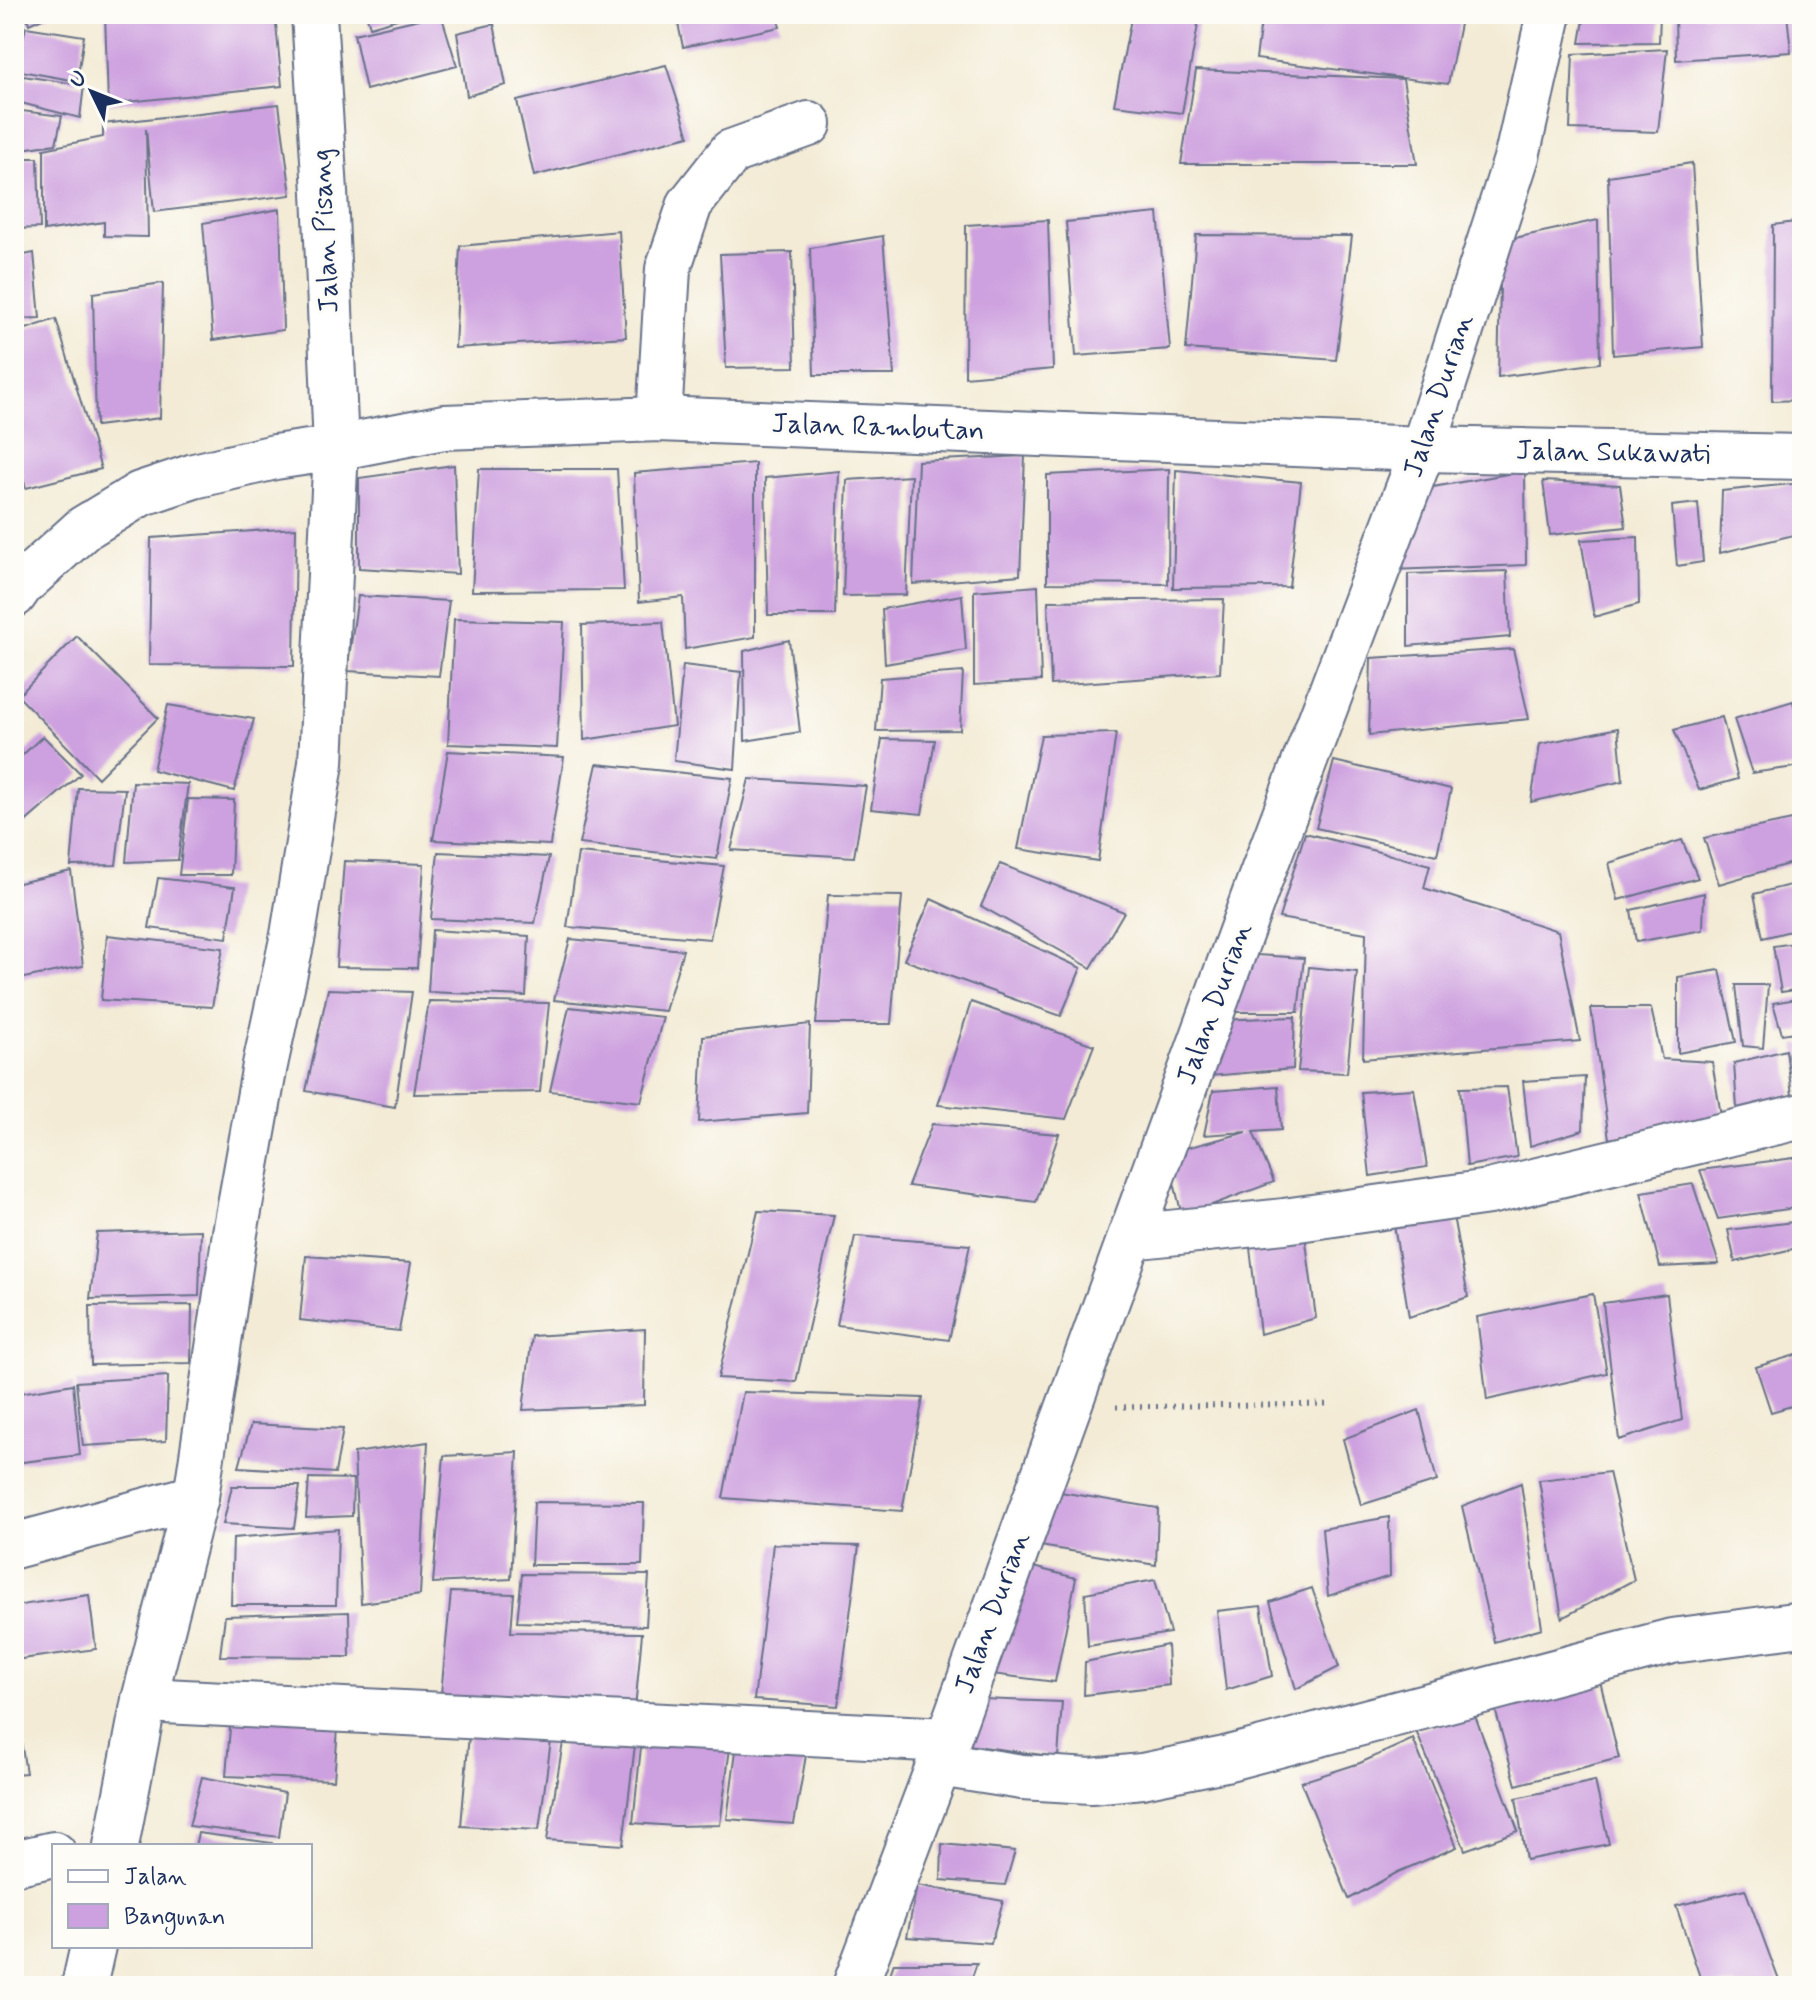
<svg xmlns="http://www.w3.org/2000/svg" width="1816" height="2000" font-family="Mynerve,sans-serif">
	<rect width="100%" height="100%" fill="#fdfcf7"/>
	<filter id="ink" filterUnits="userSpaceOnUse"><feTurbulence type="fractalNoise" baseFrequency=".0125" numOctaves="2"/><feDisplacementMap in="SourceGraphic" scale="16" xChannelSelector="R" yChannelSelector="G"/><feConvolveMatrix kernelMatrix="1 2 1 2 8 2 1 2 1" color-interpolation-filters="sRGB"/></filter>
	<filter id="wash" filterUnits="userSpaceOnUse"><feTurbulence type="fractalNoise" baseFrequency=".006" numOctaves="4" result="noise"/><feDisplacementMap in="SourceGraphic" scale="32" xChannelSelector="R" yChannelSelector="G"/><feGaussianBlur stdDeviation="1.8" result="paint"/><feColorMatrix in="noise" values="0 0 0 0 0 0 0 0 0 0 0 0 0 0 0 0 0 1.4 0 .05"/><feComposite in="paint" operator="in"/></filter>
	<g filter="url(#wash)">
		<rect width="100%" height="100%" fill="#f3ebd5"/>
		<g id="blocks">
			<g fill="#cda0df">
				<path d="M26,14H51L29,24Z"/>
				<path d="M105,14H275L282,86L108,104Z"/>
				<path d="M366,14H411V15L370,27Z"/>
				<path d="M441,14L457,66L366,90L354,34Z"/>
				<path d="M676,14H776L780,27L683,47Z"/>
				<path d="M1132,14H1200L1182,113L1114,105Z"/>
				<path d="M1262,14H1462L1448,84L1256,59Z"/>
				<path d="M1585,14H1660L1659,42L1580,43Z"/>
				<path d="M1675,14H1787L1791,52L1676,60Z"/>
				<path d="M494,24L506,85L467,96L457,33Z"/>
				<path d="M26,27L84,36L77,81L15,70Z"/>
				<path d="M1667,49L1658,132L1570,129L1573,54Z"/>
				<path d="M666,65L689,136L534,176L517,101Z"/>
				<path d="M1196,70L1403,79L1417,164H1181Z"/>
				<path d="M23,76L84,85L80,118L17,102Z"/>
				<path d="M279,104L291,195L154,212L146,129L148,237L104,236V222L44,231V149L103,137V124Z"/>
				<path d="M14,110L62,116L56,144L14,150Z"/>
				<path d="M14,158H38L40,228L14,229Z"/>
				<path d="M1692,163L1703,347L1613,355L1608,176Z"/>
				<path d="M280,209L283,330L213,340L203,223Z"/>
				<path d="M1158,213L1170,349L1076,356L1066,222Z"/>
				<path d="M1048,220L1053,369L965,377L966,225Z"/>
				<path d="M1598,220L1600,363L1498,377L1501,241Z"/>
				<path d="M1802,221V400L1772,401L1773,225Z"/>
				<path d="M619,231L626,337L455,348L460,246Z"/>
				<path d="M1196,235L1352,236L1336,360L1186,349Z"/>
				<path d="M883,236L894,375H814L810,248Z"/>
				<path d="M792,252L795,367L726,368L720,254Z"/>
				<path d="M34,253L40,318L14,319V257Z"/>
				<path d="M163,283L160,418L96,426L93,293Z"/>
				<path d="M56,319L101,469L26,488L14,448V333Z"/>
				<path d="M1025,456L1020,575L913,584L918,461Z"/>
				<path d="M755,463V637L685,649L683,597L639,602L634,473Z"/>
				<path d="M454,465L458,574L359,568V478Z"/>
				<path d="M479,469H617L624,590L472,591Z"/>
				<path d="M1169,469L1168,584L1047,583V475Z"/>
				<path d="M1176,470L1301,482L1289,587L1173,588Z"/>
				<path d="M839,471L835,615H768L765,478Z"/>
				<path d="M1525,471L1526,565L1391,570L1416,490Z"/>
				<path d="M911,476L906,595L843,596L847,480Z"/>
				<path d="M1543,481L1620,485L1626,527L1550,535Z"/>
				<path d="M1802,483V533L1720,553L1722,491Z"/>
				<path d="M1698,503L1703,562L1677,566L1672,506Z"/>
				<path d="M296,528L294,666L149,665L151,538Z"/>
				<path d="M1638,537L1639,604L1594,617L1581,540Z"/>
				<path d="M1507,571L1510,637L1408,646V574Z"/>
				<path d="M1038,586L1041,681L974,685V591Z"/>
				<path d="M962,595L966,650L885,664L882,609Z"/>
				<path d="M358,596L449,601L439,676L347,671Z"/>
				<path d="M1224,599L1220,673L1051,685L1048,601Z"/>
				<path d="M454,619L564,622L557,748L448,744Z"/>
				<path d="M663,622L674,726L584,740L582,625Z"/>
				<path d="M77,636L158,718L98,778L18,696Z"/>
				<path d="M789,640L800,732L745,741L744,651Z"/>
				<path d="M1513,649L1529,719L1369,735L1371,658Z"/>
				<path d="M683,665L741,672L735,769L674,761Z"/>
				<path d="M963,672L960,730L876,731L880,678Z"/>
				<path d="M1793,701L1802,738V766L1752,773L1734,719Z"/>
				<path d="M168,705L254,719L234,791L153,770Z"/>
				<path d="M1722,717L1738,779L1699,790L1674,730Z"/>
				<path d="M1618,728L1623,781L1531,802L1540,744Z"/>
				<path d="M1116,733L1098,861L1018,849L1041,735Z"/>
				<path d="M43,736L81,774L24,823L14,812V763Z"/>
				<path d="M882,739L935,740L922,814L871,809Z"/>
				<path d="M448,751L564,757L550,845L433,840Z"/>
				<path d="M1334,761L1451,789L1437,855L1316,828Z"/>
				<path d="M597,764L732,778L717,859L579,844Z"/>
				<path d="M749,779L866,786L854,857L731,850Z"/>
				<path d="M133,782L188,784L178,860L126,862Z"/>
				<path d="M78,788L125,789L116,865L71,866Z"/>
				<path d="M188,799L234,800L231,875H179Z"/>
				<path d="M1802,818V860L1719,884L1704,838Z"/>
				<path d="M1305,833L1430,865L1424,888L1558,931L1580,1041L1363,1059L1366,933L1279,918Z"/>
				<path d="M1682,840L1698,878L1618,900L1609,863Z"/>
				<path d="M438,852L549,857L535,923L431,919Z"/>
				<path d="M578,853L724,866L710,939L567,927Z"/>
				<path d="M344,861L424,864L417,968L336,967Z"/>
				<path d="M1000,864L1124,912L1091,968L981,906Z"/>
				<path d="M71,871L83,966L14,980V884Z"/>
				<path d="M158,878L235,887L227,938L149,928Z"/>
				<path d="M1802,882V928L1763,938L1754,894Z"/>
				<path d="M1704,893L1703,930L1636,942L1631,910Z"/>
				<path d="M828,895L902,896L891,1024H816Z"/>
				<path d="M931,899L1081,968L1061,1016L904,960Z"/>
				<path d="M432,930L529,936L526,996L428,992Z"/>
				<path d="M107,935L223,948L212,1007L101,1000Z"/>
				<path d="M570,939L683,950L665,1011L554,1000Z"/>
				<path d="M1802,942V989L1781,992L1773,946Z"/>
				<path d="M1239,954L1304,958L1298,1012H1223Z"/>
				<path d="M1309,967L1357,972L1347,1073L1298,1071Z"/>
				<path d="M1720,970L1736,1042L1678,1053V977Z"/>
				<path d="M1736,985H1768L1763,1048L1743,1046Z"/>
				<path d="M328,989L412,992L395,1107L306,1091Z"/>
				<path d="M1802,998V1031L1782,1034L1773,1003Z"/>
				<path d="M429,1001L549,1003L540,1092L414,1094Z"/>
				<path d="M971,1002L1094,1045L1066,1119L938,1105Z"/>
				<path d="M569,1007L663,1017L641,1102L550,1091Z"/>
				<path d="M1591,1008H1651L1662,1059L1712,1062L1721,1115L1609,1139Z"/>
				<path d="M1295,1017L1293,1069L1210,1076L1218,1020Z"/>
				<path d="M810,1024L807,1113L699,1122L703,1036Z"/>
				<path d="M1802,1044V1072L1800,1073L1795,1045Z"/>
				<path d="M1786,1050L1792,1095L1737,1108L1734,1063Z"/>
				<path d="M1585,1077L1583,1130L1530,1146L1523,1081Z"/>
				<path d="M1278,1086L1281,1130L1253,1132L1274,1182L1182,1216L1167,1153L1247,1132L1204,1135L1213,1091Z"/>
				<path d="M1507,1087L1517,1157L1467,1166L1460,1088Z"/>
				<path d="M1414,1089L1427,1167L1370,1176L1361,1092Z"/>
				<path d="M932,1124L1059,1134L1036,1202L908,1186Z"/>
				<path d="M1802,1157V1207L1718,1219L1700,1170Z"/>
				<path d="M1693,1184L1719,1264L1660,1267L1641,1192Z"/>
				<path d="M1451,1205L1468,1297L1409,1317L1393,1219Z"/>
				<path d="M758,1211L834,1215L796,1382L718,1378Z"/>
				<path d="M1802,1221V1247L1735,1262L1728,1230Z"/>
				<path d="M1304,1227L1316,1318L1260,1334L1249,1239Z"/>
				<path d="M201,1230L199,1296L90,1299L97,1233Z"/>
				<path d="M855,1236L970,1245L949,1340L837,1325Z"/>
				<path d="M306,1256L411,1263L399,1331L300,1320Z"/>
				<path d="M1593,1294L1607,1373L1487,1400L1477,1317Z"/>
				<path d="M1667,1294L1682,1420L1619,1440L1603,1303Z"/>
				<path d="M192,1305L191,1363L91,1365L90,1306Z"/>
				<path d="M645,1329L644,1405L523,1410L532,1336Z"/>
				<path d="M1802,1353V1403L1771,1412L1756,1367Z"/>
				<path d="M168,1376L166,1441L83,1446L76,1382Z"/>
				<path d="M73,1384L80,1455L14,1463V1394Z"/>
				<path d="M743,1392L923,1398L902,1511L723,1498Z"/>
				<path d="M1419,1410L1437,1481L1361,1505L1343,1439Z"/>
				<path d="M251,1424L343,1429L335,1473L239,1467Z"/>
				<path d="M428,1442L420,1595L361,1603L354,1453Z"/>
				<path d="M518,1452L511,1579L433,1583L444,1456Z"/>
				<path d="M1609,1472L1634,1580L1562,1618L1539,1480Z"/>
				<path d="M309,1478L353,1479L352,1516L306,1518Z"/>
				<path d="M1521,1483L1542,1628L1494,1642L1462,1506Z"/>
				<path d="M232,1486H300L294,1528L223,1524Z"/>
				<path d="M1054,1491L1158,1508L1156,1565L1034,1545Z"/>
				<path d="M534,1502L644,1503L642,1565H531Z"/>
				<path d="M1389,1517L1390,1576L1328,1596L1322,1529Z"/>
				<path d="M338,1529L336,1605H231L233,1538Z"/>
				<path d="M773,1544L859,1546L838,1706L754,1700Z"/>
				<path d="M1025,1565L1076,1578L1055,1682L992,1674Z"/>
				<path d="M522,1574L649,1575L646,1626L517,1622Z"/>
				<path d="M1155,1580L1170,1633L1088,1646L1085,1593Z"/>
				<path d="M1312,1588L1339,1667L1296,1689L1270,1602Z"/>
				<path d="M451,1592L514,1594L511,1632L642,1633L635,1709L440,1704Z"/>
				<path d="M89,1595L96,1649L14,1660V1606Z"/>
				<path d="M1261,1606L1272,1676L1226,1690L1217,1611Z"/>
				<path d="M349,1612L350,1657L220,1656L225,1616Z"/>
				<path d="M1167,1645L1169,1685L1084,1695L1085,1662Z"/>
				<path d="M1599,1677L1619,1758L1516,1785L1495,1709Z"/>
				<path d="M14,1696L26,1773L14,1774Z"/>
				<path d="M982,1699L1062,1702L1058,1757L968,1745Z"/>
				<path d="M1474,1713L1518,1831L1465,1850L1416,1731Z"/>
				<path d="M339,1715L334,1780L226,1776L231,1716Z"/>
				<path d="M470,1723L553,1726L539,1830L461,1826Z"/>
				<path d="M566,1724L637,1728L623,1845L547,1840Z"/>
				<path d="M643,1728L731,1740L720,1825L675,1826L633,1823Z"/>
				<path d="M1413,1739L1457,1847L1398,1872L1349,1899L1301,1782L1360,1763Z"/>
				<path d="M737,1743L808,1744L794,1824L727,1819Z"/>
				<path d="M202,1777L285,1793L279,1837L189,1826Z"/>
				<path d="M1595,1781L1609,1844L1526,1860L1516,1798Z"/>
				<path d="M198,1833L272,1843L271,1846H195Z"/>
				<path d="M942,1844L1015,1851L1005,1885L941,1880Z"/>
				<path d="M917,1885L1003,1901L991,1943L907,1937Z"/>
				<path d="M1745,1889L1781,1986H1703L1676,1906Z"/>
				<path d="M894,1963H977L969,1986H886Z"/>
			</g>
		</g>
	</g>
	<g filter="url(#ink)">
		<use href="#blocks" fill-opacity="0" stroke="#677188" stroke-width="2"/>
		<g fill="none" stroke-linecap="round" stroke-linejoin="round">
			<defs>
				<g id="minor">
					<path d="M659,419L668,269L690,204L731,152L809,124"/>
					<path d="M14,595L21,585L84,528L140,494L194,476L275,457L336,448L444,427L659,419L1423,449L1802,457"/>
					<path d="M1130,1237L1284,1221L1489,1192L1802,1116"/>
					<path d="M14,1546L196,1497"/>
					<path d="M144,1700L947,1740"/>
					<path d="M939,1764L1022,1777L1091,1781L1142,1776L1225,1759L1672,1641L1802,1624"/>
					<path d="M116,1846L144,1700L196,1497L235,1233L265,1065L293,935L321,763L336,448L325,192L314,14"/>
					<path d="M14,1863L54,1854"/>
					<path d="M84,1986L93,1946"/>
					<path d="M855,1986L939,1764L1258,885L1423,449L1517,156L1549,14"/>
				</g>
			</defs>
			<use href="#minor" stroke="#677188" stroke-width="48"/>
			<path stroke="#677188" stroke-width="5" stroke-dasharray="2 6" stroke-linecap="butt" d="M1116,1407L1331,1404"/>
			<use href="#minor" stroke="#fff" stroke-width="44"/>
		</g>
	</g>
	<g text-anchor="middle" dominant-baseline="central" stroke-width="6" stroke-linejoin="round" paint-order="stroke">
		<g font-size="28" fill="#1b2f5e" stroke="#fdfcf7">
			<text transform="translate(326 231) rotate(-93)">Jalan Pisang</text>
			<text transform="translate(1439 396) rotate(-72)">Jalan Durian</text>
			<text transform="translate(878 428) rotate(2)">Jalan Rambutan</text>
			<text transform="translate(1613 453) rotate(1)">Jalan Sukawati</text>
			<text transform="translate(1215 1004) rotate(-70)">Jalan Durian</text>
			<text transform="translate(993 1613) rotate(-70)">Jalan Durian</text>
		</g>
	</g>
	<rect width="1816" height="2000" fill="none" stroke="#fdfcf7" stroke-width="48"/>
	<rect x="52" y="1844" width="260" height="104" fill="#fdfcf7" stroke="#a3aaba" stroke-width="2"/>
	<rect x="68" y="1870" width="40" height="12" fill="#ffffff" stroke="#a3aaba" stroke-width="2"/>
	<text x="124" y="1884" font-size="24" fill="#1b2f5e">Jalan</text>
	<rect x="68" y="1904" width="40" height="24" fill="#cda0df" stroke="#a3aaba" stroke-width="2"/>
	<text x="124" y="1924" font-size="24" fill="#1b2f5e">Bangunan</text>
	<g transform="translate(92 92) rotate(313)" stroke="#fdfcf7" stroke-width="6" paint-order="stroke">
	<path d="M0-6L14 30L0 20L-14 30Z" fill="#1b2f5e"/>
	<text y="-12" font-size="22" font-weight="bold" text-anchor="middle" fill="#1b2f5e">U</text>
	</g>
</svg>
